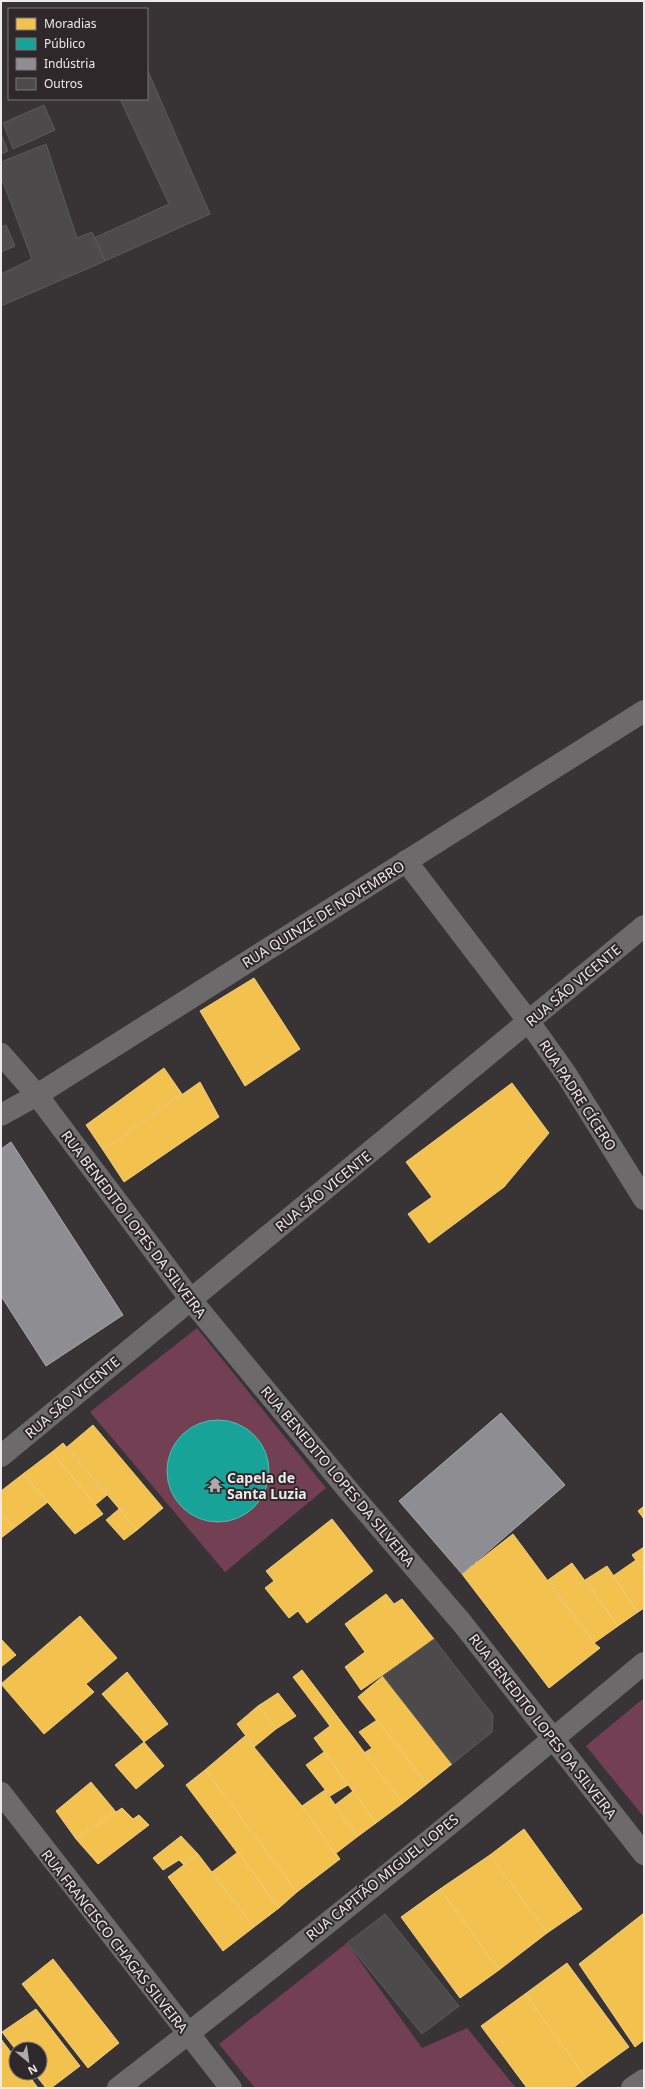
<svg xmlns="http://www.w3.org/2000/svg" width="645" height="2089" font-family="'Noto Sans',sans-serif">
	<rect width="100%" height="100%" fill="#383435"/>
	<g fill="#724052">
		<path d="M197,1328L326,1488L225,1572L90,1412Z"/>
		<path d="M644,1698V1817L586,1746Z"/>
		<path d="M347,1943L422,2048L467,2028L516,2088H255L219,2044Z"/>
	</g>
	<g fill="#f2c14e" stroke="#f1cd7d">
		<path d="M254,978L300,1049L245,1086L200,1011Z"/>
		<path d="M164,1068L182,1094L103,1150L86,1125Z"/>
		<path d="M200,1082L219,1117L124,1182L103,1150Z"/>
		<path d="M512,1083L549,1133L504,1187L429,1243L408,1214L432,1197L406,1162Z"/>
		<path d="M93,1425L163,1508L137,1530L67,1447Z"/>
		<path d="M63,1443L107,1495L95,1505L52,1452Z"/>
		<path d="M52,1452L103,1514L75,1534L23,1474Z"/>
		<path d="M23,1474L48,1502L14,1528L1,1512V1491Z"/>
		<path d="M644,1506V1519L638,1511Z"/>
		<path d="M119,1509L137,1530L124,1540L106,1520Z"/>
		<path d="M1,1512L14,1528L1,1538Z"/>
		<path d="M332,1519L373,1571L307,1623L298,1611L289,1618L265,1588L274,1581L266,1571Z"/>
		<path d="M513,1534L594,1643L600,1648L549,1688L462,1574Z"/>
		<path d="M644,1547V1571L632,1555Z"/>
		<path d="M636,1560L644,1571V1608L638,1612L613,1576Z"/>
		<path d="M572,1563L618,1626L594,1643L548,1580Z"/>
		<path d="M607,1566L638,1612L618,1626L585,1580Z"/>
		<path d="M386,1594L394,1604L402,1599L434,1639L361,1690L345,1667L365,1652L345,1624Z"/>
		<path d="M80,1616L117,1658L86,1684L94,1692L44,1734L1,1684Z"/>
		<path d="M1,1639L16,1655L1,1667Z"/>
		<path d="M302,1670L403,1803L376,1823L314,1738L330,1726L293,1677Z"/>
		<path d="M127,1672L168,1724L144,1742L102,1694Z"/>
		<path d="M383,1676L452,1764L427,1784L358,1697Z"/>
		<path d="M278,1693L296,1716L276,1729L258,1706Z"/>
		<path d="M258,1706L276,1729L254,1747L237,1724Z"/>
		<path d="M377,1720L427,1784L403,1803L364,1753L372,1748L359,1732Z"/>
		<path d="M245,1736L302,1806L340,1859L297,1892L205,1770Z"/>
		<path d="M144,1742L164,1766L136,1789L115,1765Z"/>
		<path d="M324,1752L348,1785L330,1796L306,1765Z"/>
		<path d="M205,1770L297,1892L279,1908L186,1785Z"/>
		<path d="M91,1782L116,1812L76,1839L56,1811Z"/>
		<path d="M325,1790L357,1837L335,1854L302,1806Z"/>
		<path d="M353,1791L376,1823L357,1837L335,1805Z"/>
		<path d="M122,1808L133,1819L139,1815L149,1825L98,1864L76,1839Z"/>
		<path d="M524,1829L582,1909L547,1933L490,1855Z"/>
		<path d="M181,1836L198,1854L184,1865L179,1860L163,1870L153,1858Z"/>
		<path d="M238,1852L279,1908L254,1927L212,1872Z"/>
		<path d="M198,1854L254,1927L223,1951L168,1877Z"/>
		<path d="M490,1855L547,1933L499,1970L440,1889Z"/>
		<path d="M440,1889L499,1970L460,1998L401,1917Z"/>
		<path d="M644,1913V2040L635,2047L579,1964Z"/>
		<path d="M53,1959L119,2043L88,2068L22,1984Z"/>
		<path d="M567,1963L629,2047L586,2078L525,1994Z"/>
		<path d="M525,1994L586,2078L573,2088H527L481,2026Z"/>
		<path d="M36,2009L80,2066L51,2088H46L34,2073H40V2049L16,2050L2,2032Z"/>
		<path d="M1,2039L16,2059V2073H27L38,2088H1Z"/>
	</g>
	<circle fill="#17a398" stroke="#58b8b1" cx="218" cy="1471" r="51"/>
	<g fill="#8d8d92" stroke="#aaa9ac">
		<path d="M11,1142L123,1315L46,1366L1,1296V1149Z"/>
		<path d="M501,1413L565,1485L462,1574L399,1501Z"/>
	</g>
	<g fill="#4d4a4b" stroke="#5d5a5b">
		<path d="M147,69L210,214L105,261L94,238L169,204L120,99H147Z"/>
		<path d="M44,105L55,130L13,149L3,123Z"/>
		<path d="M1,134L8,151L1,154Z"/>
		<path d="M46,144L77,238L92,232L105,261L1,306V274L32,259L1,177V162Z"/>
		<path d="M6,225L15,246L1,252V227Z"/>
		<path d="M434,1639L493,1715L492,1732L452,1764L383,1676Z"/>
		<path d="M385,1914L459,2006L422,2034L347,1943Z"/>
	</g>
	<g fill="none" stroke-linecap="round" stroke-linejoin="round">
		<g stroke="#6c6a6b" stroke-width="22">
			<path d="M406,861L529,1022L566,1074L644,1199"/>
			<path d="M1,1054L37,1095L191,1300L348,1490L462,1623L644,1854"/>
			<path d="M1,1115L37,1095L644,711"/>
			<path d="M1,1456L644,926"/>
			<path d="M1,1793L231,2088"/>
			<path d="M118,2088C296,1951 471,1808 644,1663"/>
		</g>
		<path stroke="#6e6c6c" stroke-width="22" d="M632,2088L644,2080"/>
	</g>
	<defs>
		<symbol id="temple-bare" viewBox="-9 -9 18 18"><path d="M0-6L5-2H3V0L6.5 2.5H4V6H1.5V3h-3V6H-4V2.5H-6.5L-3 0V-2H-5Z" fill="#aeaaab" stroke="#2f282a" stroke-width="2.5" paint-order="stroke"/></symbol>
	</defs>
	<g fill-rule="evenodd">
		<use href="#temple-bare" x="204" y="1474" width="22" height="22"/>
	</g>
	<g text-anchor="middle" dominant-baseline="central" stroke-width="4" stroke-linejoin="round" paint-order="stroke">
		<g font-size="14" fill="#eee9ea" stroke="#2f282a">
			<text transform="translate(323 914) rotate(-32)">RUA QUINZE DE NOVEMBRO</text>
			<text transform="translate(573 985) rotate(-40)">RUA SÃO VICENTE</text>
			<text transform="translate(578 1095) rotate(57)">RUA PADRE CÍCERO</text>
			<text transform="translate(323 1191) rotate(-39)">RUA SÃO VICENTE</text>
			<text transform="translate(134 1224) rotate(53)">RUA BENEDITO LOPES DA SILVEIRA</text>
			<text transform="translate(72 1397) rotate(-40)">RUA SÃO VICENTE</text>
			<text transform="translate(338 1476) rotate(50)">RUA BENEDITO LOPES DA SILVEIRA</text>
			<text transform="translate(543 1726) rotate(52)">RUA BENEDITO LOPES DA SILVEIRA</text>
			<text transform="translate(382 1877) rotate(-39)">RUA CAPITÃO MIGUEL LOPES</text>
			<text transform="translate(115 1941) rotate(52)">RUA FRANCISCO CHAGAS SILVEIRA</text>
		</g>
		<g font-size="14" font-weight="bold" fill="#eee9ea" stroke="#2f282a" text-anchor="start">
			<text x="227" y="1477">Capela de<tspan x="227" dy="16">Santa Luzia</tspan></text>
		</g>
	</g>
	<rect width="645" height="2089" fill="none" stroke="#eee9ea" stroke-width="4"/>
	<rect x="8" y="8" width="140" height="92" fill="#2f282a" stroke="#7b7577"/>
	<rect x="16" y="18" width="20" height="12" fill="#f2c14e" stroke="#7b7577"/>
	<text x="44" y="28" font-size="12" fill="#eee9ea">Moradias</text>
	<rect x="16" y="38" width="20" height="12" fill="#17a398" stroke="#7b7577"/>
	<text x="44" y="48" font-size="12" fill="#eee9ea">Público</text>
	<rect x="16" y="58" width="20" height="12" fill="#8d8d92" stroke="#7b7577"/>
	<text x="44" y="68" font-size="12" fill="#eee9ea">Indústria</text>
	<rect x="16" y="78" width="20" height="12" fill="#4d4a4b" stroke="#7b7577"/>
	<text x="44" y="88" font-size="12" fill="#eee9ea">Outros</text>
	<g transform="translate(28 2061) rotate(151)"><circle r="19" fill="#2f282a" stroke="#7b7577"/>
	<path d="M0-3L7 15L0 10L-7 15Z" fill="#aeaaab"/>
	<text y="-6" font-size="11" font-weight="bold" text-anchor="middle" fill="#eee9ea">N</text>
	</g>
</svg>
